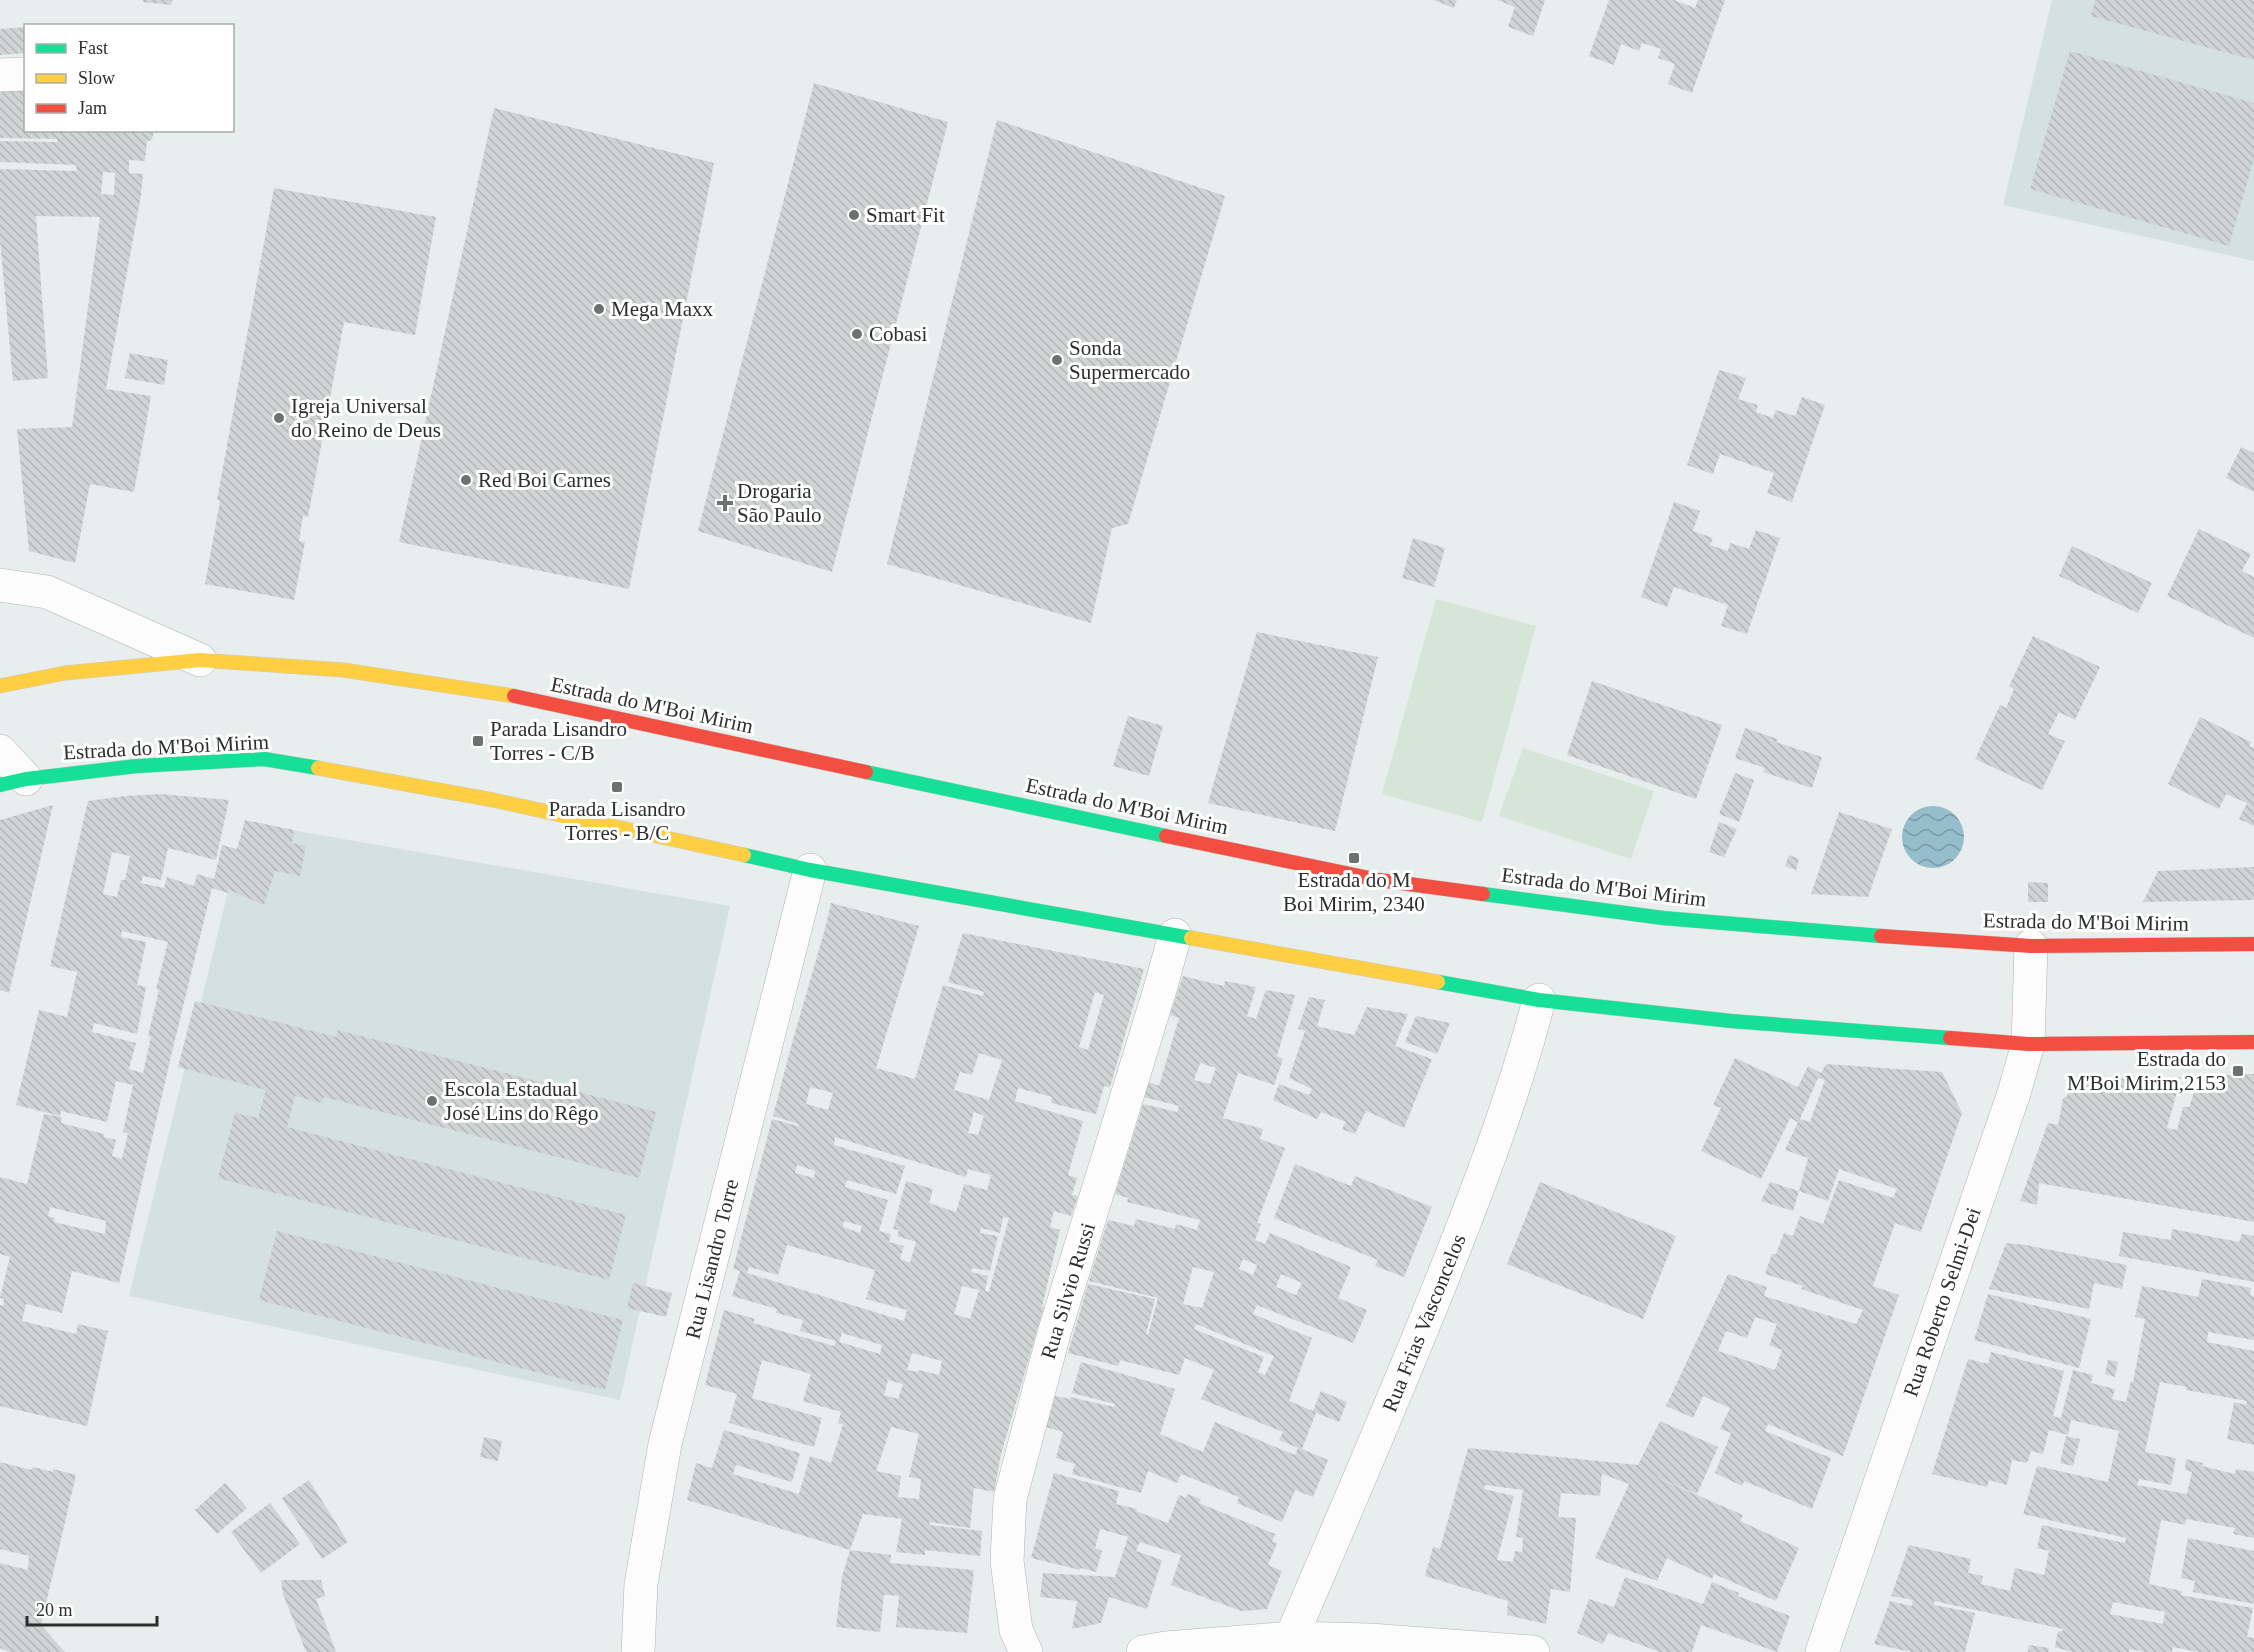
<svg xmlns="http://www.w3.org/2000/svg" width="2254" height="1652" font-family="'Times New Roman',serif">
	<defs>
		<pattern id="water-waves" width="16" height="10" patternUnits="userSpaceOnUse" patternTransform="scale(1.5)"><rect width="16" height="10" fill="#95bdcb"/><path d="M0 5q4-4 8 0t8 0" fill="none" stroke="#7a9aa5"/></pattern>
		<pattern id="building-back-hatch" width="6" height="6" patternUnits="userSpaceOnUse" patternTransform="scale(1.5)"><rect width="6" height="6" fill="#d0d4d4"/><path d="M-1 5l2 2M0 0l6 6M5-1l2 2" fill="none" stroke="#b3b6b6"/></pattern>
	</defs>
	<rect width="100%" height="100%" fill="#e8eeed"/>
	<g fill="#d4e1df">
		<path d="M2052,0H2254V261L2003,205Z"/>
		<path d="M245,822L730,906L620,1400L129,1296Z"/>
	</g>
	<g fill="#d5e5d7">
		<path d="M1436,599L1536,626L1482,822L1382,794Z"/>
		<path d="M1523,748L1654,791L1631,859L1499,816Z"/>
	</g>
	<circle fill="url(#water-waves)" cx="1933" cy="837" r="31"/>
	<g fill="url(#building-back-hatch)" fill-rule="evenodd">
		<path d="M143,0H172L171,5L143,2Z"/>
		<path d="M1433,0H1457L1454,8Z"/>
		<path d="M1497,0H1545L1533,36L1508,27L1515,7Z"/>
		<path d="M1609,0H1674L1695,8L1698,0H1725L1692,93L1668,84L1675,64L1658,58L1661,49L1642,43L1639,51L1621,44L1614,65L1589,56Z"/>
		<path d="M2095,0H2254V60L2091,16Z"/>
		<path d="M26,27V53L0,55V29Z"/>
		<path d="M2070,51L2254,103V159L2229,246L2030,189Z"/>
		<path d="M814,83L948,122L832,572L698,531Z"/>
		<path d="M26,88V130H154L152,140L147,141L145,161L129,160V173L143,174L141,195L106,389L151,396L134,492L90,484L75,563L29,551L17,429L72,427L100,217L36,216L48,378L13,381L0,240V169L77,171L76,165L0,162V141L57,142V139L0,138V89ZM103,172L115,173L114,195L101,194Z"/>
		<path d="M494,108L714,163L629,589L399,542Z"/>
		<path d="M997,120L1225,196L1128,524L1112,528L1091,623L887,564Z"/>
		<path d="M274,188L436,217L415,335L344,322L308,517L303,516L299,541L305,542L294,600L205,584L220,501L217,500Z"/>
		<path d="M130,353L168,360L164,385L125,378Z"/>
		<path d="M1719,370L1746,378L1738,399L1758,405L1756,412L1773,418L1776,410L1795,416L1802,397L1825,405L1792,502L1767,493L1774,473L1720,454L1713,474L1687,465Z"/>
		<path d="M2241,447L2254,453V492L2226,478Z"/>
		<path d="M1674,502L1700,511L1693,531L1713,538L1710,545L1728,551L1730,543L1749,549L1756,530L1780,538L1747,634L1721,626L1728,605L1674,587L1667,607L1641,597Z"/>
		<path d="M2199,529L2251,554L2242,571L2254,577V638L2167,596Z"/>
		<path d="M1413,538L1445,548L1434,587L1402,578Z"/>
		<path d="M2072,546L2152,583L2138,613L2059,576Z"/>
		<path d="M1257,632L1378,657L1335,831L1208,803Z"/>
		<path d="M2033,636L2100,667L2075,720L2059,712L2048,734L2065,741L2042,790L1975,759L2000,705L2006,708L2014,689L2009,686Z"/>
		<path d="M1592,681L1722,725L1696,799L1567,755Z"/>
		<path d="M1128,716L1163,726L1149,776L1113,766Z"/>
		<path d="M2200,717L2251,742L2249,746L2254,748V826L2239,819L2247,803L2226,794L2219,809L2168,784Z"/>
		<path d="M1745,728L1778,739L1776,742L1822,757L1812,788L1763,772L1765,768L1735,758Z"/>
		<path d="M1735,773L1754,780L1739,822L1719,814Z"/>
		<path d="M161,794L229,800L216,860L168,848L161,880L143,876L141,883L164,888L167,877L194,886L197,874L214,879L222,845L237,849L245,820L294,830L292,843L306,846L300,876L275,871L264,905L229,890L228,893L212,888L171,1056L119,1283L72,1271L62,1313L26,1304L22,1321L76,1334L78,1324L108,1331L87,1426L0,1406V1305L3,1306L4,1299L0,1298L10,1257L0,1254V1177L27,1184L44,1114L62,1117L61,1123L104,1134V1137L116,1140L112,1156L122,1159L128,1133L123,1132L133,1085L116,1081L107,1122L61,1111L60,1116L16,1105L39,1010L67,1017L77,972L50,966L88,801L125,796ZM112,852L130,856L125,880H121L117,897L103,894ZM122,931L168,942L156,989L159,990L148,1036L151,1037L143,1073L129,1069L136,1043L92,1032L94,1023L137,1034L146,987L137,985L146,942L121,937ZM50,1207L106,1221L105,1234L54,1222L55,1218L48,1216Z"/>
		<path d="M53,805L9,993L0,990V820Z"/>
		<path d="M1839,812L1892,829L1868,897L1811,894Z"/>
		<path d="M1719,822L1737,829L1724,857L1709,852Z"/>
		<path d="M1789,855L1799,859L1796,870L1785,866Z"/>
		<path d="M2254,867V900L2143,902L2158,871Z"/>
		<path d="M2028,882L2048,883V902H2028Z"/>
		<path d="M831,903L919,926L876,1068L915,1079L943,985L983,996L984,992L948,982L963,933L1144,969L1110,1087L1104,1086L1096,1114L1051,1103L1052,1097L1018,1088L1015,1101L1083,1121L1068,1175L1077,1178L1072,1195L1078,1196L1071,1216L1054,1211L1050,1227L1060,1230L1042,1307H1044L1001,1454L994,1492L974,1488L970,1528L929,1522L930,1525L982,1531L980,1556L925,1550V1555L896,1552L902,1519L863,1514L850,1550L687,1500L696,1463L712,1468L724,1430L800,1453L792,1482L736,1465L733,1474L799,1494L810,1456L831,1463L843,1424L838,1423L841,1412L803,1401L811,1374L762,1360L752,1398L822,1418L814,1447L729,1423L737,1394L705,1385L724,1310L755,1319L753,1323L834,1346L836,1341L800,1331L803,1320L776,1313L777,1309L732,1296L740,1271L733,1269L772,1119L798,1126L799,1124L773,1116L792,1043L825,929ZM1095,992L1104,995L1088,1050L1079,1047ZM979,1053L1002,1060L989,1100L954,1090L960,1072L972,1075ZM810,1087L833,1093L828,1110L806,1104ZM974,1112L984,1116L978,1135L968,1133ZM835,1137L966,1177L968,1169L991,1175L987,1190L964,1184L956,1212L929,1203L933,1189L906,1181L893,1229L899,1230L897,1236L916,1242L910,1263L900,1259L904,1246L889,1242L891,1234L879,1231L888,1200L845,1187L847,1180L896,1194L905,1166L834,1145ZM797,1165L815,1171L814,1178L795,1173ZM1003,1217L1009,1218L989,1292L985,1291L988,1276L971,1272L972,1268L990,1271L998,1236L980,1233L981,1228L1000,1233ZM844,1221L862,1226L860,1233L843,1227ZM787,1245L875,1270L866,1299L907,1310L904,1321L747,1273L749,1267L778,1275ZM962,1286L979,1290L970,1319L954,1314ZM842,1333L882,1345L880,1354L839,1342ZM912,1353L942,1361L939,1375L919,1370L918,1372L907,1370ZM888,1380L903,1384L898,1399L884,1395ZM891,1427L919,1434L909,1477L921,1479L919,1499L898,1497L901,1476L876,1471Z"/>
		<path d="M1183,976L1224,986L1225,981L1256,987L1247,1016L1256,1019L1266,990L1295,995L1277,1056L1283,1059L1274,1085L1238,1073L1223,1118L1263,1129L1260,1139L1285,1148L1257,1223L1261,1224L1255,1240L1265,1244L1270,1233L1351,1267L1338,1298L1367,1310L1353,1343L1257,1305L1253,1314L1312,1338L1289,1401L1313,1411L1321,1391L1347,1402L1339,1422L1316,1413L1302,1449L1328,1460L1313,1497L1295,1490L1282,1522L1237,1503L1239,1497L1181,1474L1177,1483L1148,1471L1141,1493L1072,1474L1075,1464L1056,1458L1063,1432L1046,1427L1055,1396L1070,1399V1397L1114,1407L1115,1404L1072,1393L1081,1362L1175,1389L1160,1434L1203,1452L1215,1422L1295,1455L1298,1448L1279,1440L1283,1432L1201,1399L1214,1370L1185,1358L1179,1375L1120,1360L1118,1366L1068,1353L1088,1284L1155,1299L1146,1334L1148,1335L1158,1298L1089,1281L1108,1220L1134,1226L1136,1219L1175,1229L1176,1224L1197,1230L1200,1220L1127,1202L1128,1198L1115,1194L1143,1104L1177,1112L1179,1106L1144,1097L1149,1082L1159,1086L1179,1018L1170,1015ZM1200,1063L1216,1068L1210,1084L1194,1080ZM1243,1259L1257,1265L1253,1275L1239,1269ZM1193,1267L1214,1272L1202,1308L1183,1304ZM1281,1274L1302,1283L1296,1295L1276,1287ZM1196,1324L1274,1356L1265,1375L1258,1372L1264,1357L1194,1329Z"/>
		<path d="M1309,997L1325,1000L1317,1026L1354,1035L1367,1007L1408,1014L1395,1046L1432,1059L1404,1128L1366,1111L1355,1134L1342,1129L1346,1122L1321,1112L1317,1119L1273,1100L1279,1084L1309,1095L1312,1089L1289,1078L1305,1031L1298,1029Z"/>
		<path d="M195,1001L336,1037L338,1030L656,1112L639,1178L324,1097L322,1103L295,1096L287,1127L626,1215L609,1280L218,1178L235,1113L258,1118L266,1090L178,1067Z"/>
		<path d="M1416,1016L1450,1023L1437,1054L1405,1042Z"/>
		<path d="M1735,1058L1798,1087L1808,1066L1821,1073L1826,1064L1942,1072L1962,1113L1921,1232L1895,1223L1873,1286L1899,1295L1843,1456L1768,1424L1765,1431L1831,1458L1812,1509L1744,1481L1742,1486L1715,1473L1731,1433L1720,1429L1730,1408L1703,1396L1693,1418L1666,1406L1728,1274L1767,1287L1764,1296L1856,1324L1863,1310L1801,1289L1803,1286L1765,1274L1772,1254H1776L1784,1233L1793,1236L1800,1216L1823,1224L1839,1180L1893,1198L1897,1189L1839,1169L1828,1201L1799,1191L1808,1158L1785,1150L1798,1122L1790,1118L1761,1179L1701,1151L1721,1108L1713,1105ZM1818,1078L1825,1080L1810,1122L1800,1119ZM1755,1317L1777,1324L1769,1345L1782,1350L1775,1370L1718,1351L1726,1331L1747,1338Z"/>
		<path d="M2250,1074H2254V1222L2039,1183L2037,1205L2020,1201L2048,1123L2058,1125L2063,1099L2081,1082L2098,1079L2181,1077L2167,1128L2177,1130L2183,1107H2189L2200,1076Z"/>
		<path d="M1295,1164L1351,1186L1355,1176L1432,1207L1404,1277L1375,1266L1378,1260L1274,1218Z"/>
		<path d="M1540,1182L1676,1236L1643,1319L1507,1264Z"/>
		<path d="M1770,1182L1799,1191L1793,1211L1761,1201Z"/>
		<path d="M2172,1229L2239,1242L2242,1234L2254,1236V1282L2119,1256L2123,1232L2171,1240Z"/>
		<path d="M277,1231L623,1320L605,1390L259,1300Z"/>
		<path d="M2006,1243L2026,1245L2127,1265L2122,1289L2094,1283L2089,1309L1989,1289Z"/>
		<path d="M2202,1279L2251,1288L2250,1295L2254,1296V1340L2208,1332L2207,1342L2254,1351V1445L2227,1439L2234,1402L2246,1405L2247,1401L2186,1390L2187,1387L2160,1382L2145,1452L2176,1458L2171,1485L2139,1479L2137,1485L2187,1494L2192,1472L2185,1470L2186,1459L2203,1463L2202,1466L2235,1474L2236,1469L2254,1472V1538L2233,1534L2235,1528L2186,1519L2185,1525L2161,1520L2149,1584L2182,1591L2181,1595L2253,1608L2247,1637L2254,1638V1652H2198L2173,1647L2172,1652H2144L2130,1649L2129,1652H2072L2055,1647L2058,1631L2062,1632L2063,1629L1934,1601V1605L1975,1613L1965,1652H1911L1874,1644L1890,1601L1912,1606L1913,1600L1891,1596L1909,1545L1971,1559L1968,1573L1983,1576L1981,1584L2010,1591L2015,1568L2044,1575L2049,1551L2037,1548L2042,1525L2125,1543L2126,1538L2023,1514L2037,1466L2108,1482L2119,1431L2071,1420L2068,1435L2049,1430L2043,1454L2031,1451L2027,1463L2012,1460L2007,1485L1989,1480L1987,1487L1932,1474L1968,1359L1988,1364L1991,1352L2064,1371L2053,1416L2061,1418L2073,1370L2093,1375L2091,1383L2115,1389L2112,1399L2126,1402L2131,1381L2133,1382L2145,1319L2135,1317L2142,1286L2198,1297ZM2113,1602L2165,1612L2163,1624L2110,1614Z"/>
		<path d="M633,1283L672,1293L666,1317L627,1308Z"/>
		<path d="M1988,1294L2091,1319L2079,1368L1974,1340Z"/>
		<path d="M2108,1360L2118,1362L2115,1377L2105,1374Z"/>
		<path d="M1660,1421L1718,1447L1697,1494L1637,1469L1743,1515L1740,1521L1799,1548L1776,1601L1714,1574L1712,1579L1667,1558L1657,1581L1595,1558L1629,1484L1602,1474L1600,1496L1561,1493L1558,1517L1576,1518L1570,1592L1551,1589L1546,1624L1507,1615L1508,1601L1425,1576L1433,1547L1440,1549L1468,1448L1638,1465ZM1485,1485L1523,1490L1516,1537L1523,1538L1522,1552L1515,1551L1513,1562L1497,1560L1514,1496L1484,1489Z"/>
		<path d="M2066,1436L2080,1439L2073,1466L2060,1463Z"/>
		<path d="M484,1437L502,1441L498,1461L480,1457Z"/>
		<path d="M0,1462L31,1470L33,1467L53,1472V1469L76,1475L41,1625L65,1652H9L0,1648V1563L28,1570L29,1556L0,1549Z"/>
		<path d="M1054,1473L1119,1491L1116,1504L1137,1509L1136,1511L1168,1523L1179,1495L1186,1498L1187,1494L1201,1499L1199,1503L1275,1534L1272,1542L1277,1543L1268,1565L1282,1571L1267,1609L1241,1611L1171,1585L1181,1555L1140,1542L1136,1551L1162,1560L1147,1609L1109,1597L1101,1623L1072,1629L1077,1601L1040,1597L1043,1573L1115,1577L1128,1537L1100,1529L1095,1548L1102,1551L1096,1572L1081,1568L1080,1570L1031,1558Z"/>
		<path d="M309,1480L348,1542L322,1559L282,1498Z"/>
		<path d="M225,1483L247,1508L217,1534L195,1510Z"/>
		<path d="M270,1503L300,1544L261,1573L231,1532Z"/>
		<path d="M2188,1538L2254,1551V1604L2193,1592L2195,1581L2181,1578Z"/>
		<path d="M850,1550L891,1555L890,1563L974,1570L967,1633L896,1627L899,1596L888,1595H884L880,1632L836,1627L842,1577Z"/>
		<path d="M1625,1577L1703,1604L1712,1582L1739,1593L1738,1596L1790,1616L1777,1652L1701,1625L1692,1652H1660L1608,1633L1603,1644L1577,1633L1589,1599L1614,1607Z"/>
		<path d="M281,1580H321L325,1596L316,1599L336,1652H306L283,1594Z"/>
		<path d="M2029,1645L2049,1648L2048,1652H2028Z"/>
	</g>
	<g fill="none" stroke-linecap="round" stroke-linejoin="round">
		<defs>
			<g id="street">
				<path d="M0,75L26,74"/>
				<path d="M0,585L47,592L200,660"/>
				<path d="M0,751L26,779"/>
				<path d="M1291,1638C1345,1513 1399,1388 1449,1262C1483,1176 1516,1089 1539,1000"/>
				<path d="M638,1652L641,1584L665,1444L810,870"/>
				<path d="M1026,1652L1016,1630L1007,1561L1010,1499L1055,1330L1161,986L1175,935"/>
				<path d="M1143,1652L1166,1648L1291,1638L1370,1640L1533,1652"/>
				<path d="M1822,1652L2014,1093L2028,1044L2031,946"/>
			</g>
			<g id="fast">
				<path d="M866,772L1166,836"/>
				<path d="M0,785L26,779L137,766L264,759L318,768"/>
				<path d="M744,855L810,870L1191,938"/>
				<path d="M1483,894L1663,918L1881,936"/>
				<path d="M1438,982L1539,1000L1731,1021L1950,1038"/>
			</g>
			<g id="slow">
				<path d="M0,686L65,673L200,660L343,670L514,696"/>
				<path d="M318,768L493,800L744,855"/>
				<path d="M1191,938L1438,982"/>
			</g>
			<g id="jam">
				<path d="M514,696L866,772"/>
				<path d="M1166,836L1379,880L1483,894"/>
				<path d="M1881,936L2031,946L2254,944"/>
				<path d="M1950,1038L2028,1044L2254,1042"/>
			</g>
		</defs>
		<use href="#street" stroke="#afb4b3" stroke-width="34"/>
		<use href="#fast" stroke="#c9cbcb" stroke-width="15"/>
		<use href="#slow" stroke="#c9cbcb" stroke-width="15"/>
		<use href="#jam" stroke="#c9cbcb" stroke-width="15"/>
		<use href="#street" stroke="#fcfcfc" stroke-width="33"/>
		<use href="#fast" stroke="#16e098" stroke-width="14"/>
		<use href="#slow" stroke="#ffcf43" stroke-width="14"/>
		<use href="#jam" stroke="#f24e42" stroke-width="14"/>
	</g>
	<g fill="#6d7271" stroke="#fff" stroke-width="2">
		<circle cx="854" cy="215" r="6"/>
		<circle cx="599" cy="309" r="6"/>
		<circle cx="857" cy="334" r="6"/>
		<circle cx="1057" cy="360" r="6"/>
		<circle cx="279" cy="418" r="6"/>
		<circle cx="466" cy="480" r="6"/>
		<path d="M722 494h6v6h6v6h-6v6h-6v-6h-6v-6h6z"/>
		<rect x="472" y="735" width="12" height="12" rx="3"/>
		<rect x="611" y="781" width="12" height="12" rx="3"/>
		<rect x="1348" y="852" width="12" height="12" rx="3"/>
		<rect x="2232" y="1065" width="12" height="12" rx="3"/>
		<circle cx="432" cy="1101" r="6"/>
	</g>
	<g text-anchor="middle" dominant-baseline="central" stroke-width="6" stroke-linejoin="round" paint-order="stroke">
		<g font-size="21" fill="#2b2f2e" stroke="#fff" text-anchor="start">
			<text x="866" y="215">Smart Fit</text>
			<text x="611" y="309">Mega Maxx</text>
			<text x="869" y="334">Cobasi</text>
			<text x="1069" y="348">Sonda<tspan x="1069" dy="24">Supermercado</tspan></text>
			<text x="291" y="406">Igreja Universal<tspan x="291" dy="24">do Reino de Deus</tspan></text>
			<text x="478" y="480">Red Boi Carnes</text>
			<text x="737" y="491">Drogaria<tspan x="737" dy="24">São Paulo</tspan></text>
			<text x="490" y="729">Parada Lisandro<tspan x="490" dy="24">Torres - C/B</tspan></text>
			<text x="617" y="809" text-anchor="middle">Parada Lisandro<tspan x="617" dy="24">Torres - B/C</tspan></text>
			<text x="1354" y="880" text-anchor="middle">Estrada do M<tspan x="1354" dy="24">Boi Mirim, 2340</tspan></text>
			<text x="2226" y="1059" text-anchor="end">Estrada do<tspan x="2226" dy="24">M'Boi Mirim,2153</tspan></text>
			<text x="444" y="1089">Escola Estadual<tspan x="444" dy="24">José Lins do Rêgo</tspan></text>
		</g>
		<g font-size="21" fill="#2b2f2e" stroke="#fff">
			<text transform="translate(652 705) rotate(12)">Estrada do M'Boi Mirim</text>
			<text transform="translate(166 747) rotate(-3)">Estrada do M'Boi Mirim</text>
			<text transform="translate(1127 806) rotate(12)">Estrada do M'Boi Mirim</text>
			<text transform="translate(1604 887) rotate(7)">Estrada do M'Boi Mirim</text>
			<text transform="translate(2086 922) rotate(1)">Estrada do M'Boi Mirim</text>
			<text transform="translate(712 1259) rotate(-76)">Rua Lisandro Torre</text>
			<text transform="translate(1068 1291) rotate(-73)">Rua Silvio Russi</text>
			<text transform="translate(1942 1302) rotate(-71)">Rua Roberto Selmi-Dei</text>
			<text transform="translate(1424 1323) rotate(-68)">Rua Frias Vasconcelos</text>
		</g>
	</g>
	<rect x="24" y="24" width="210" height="108" fill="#ffffff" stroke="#aaacab" stroke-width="1.5"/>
	<rect x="36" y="44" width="30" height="9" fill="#16e098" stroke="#aaacab" stroke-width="1.5"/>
	<text x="78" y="54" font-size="18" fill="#2b2f2e">Fast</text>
	<rect x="36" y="74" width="30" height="9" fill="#ffcf43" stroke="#aaacab" stroke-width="1.5"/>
	<text x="78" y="84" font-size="18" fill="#2b2f2e">Slow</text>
	<rect x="36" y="104" width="30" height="9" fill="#f24e42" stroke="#aaacab" stroke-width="1.5"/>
	<text x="78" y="114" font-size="18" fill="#2b2f2e">Jam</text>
	<path d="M27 1616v9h130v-9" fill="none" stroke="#2b2f2e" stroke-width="3"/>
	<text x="36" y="1616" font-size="18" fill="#2b2f2e" stroke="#ffffff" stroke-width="4.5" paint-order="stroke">20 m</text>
</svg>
